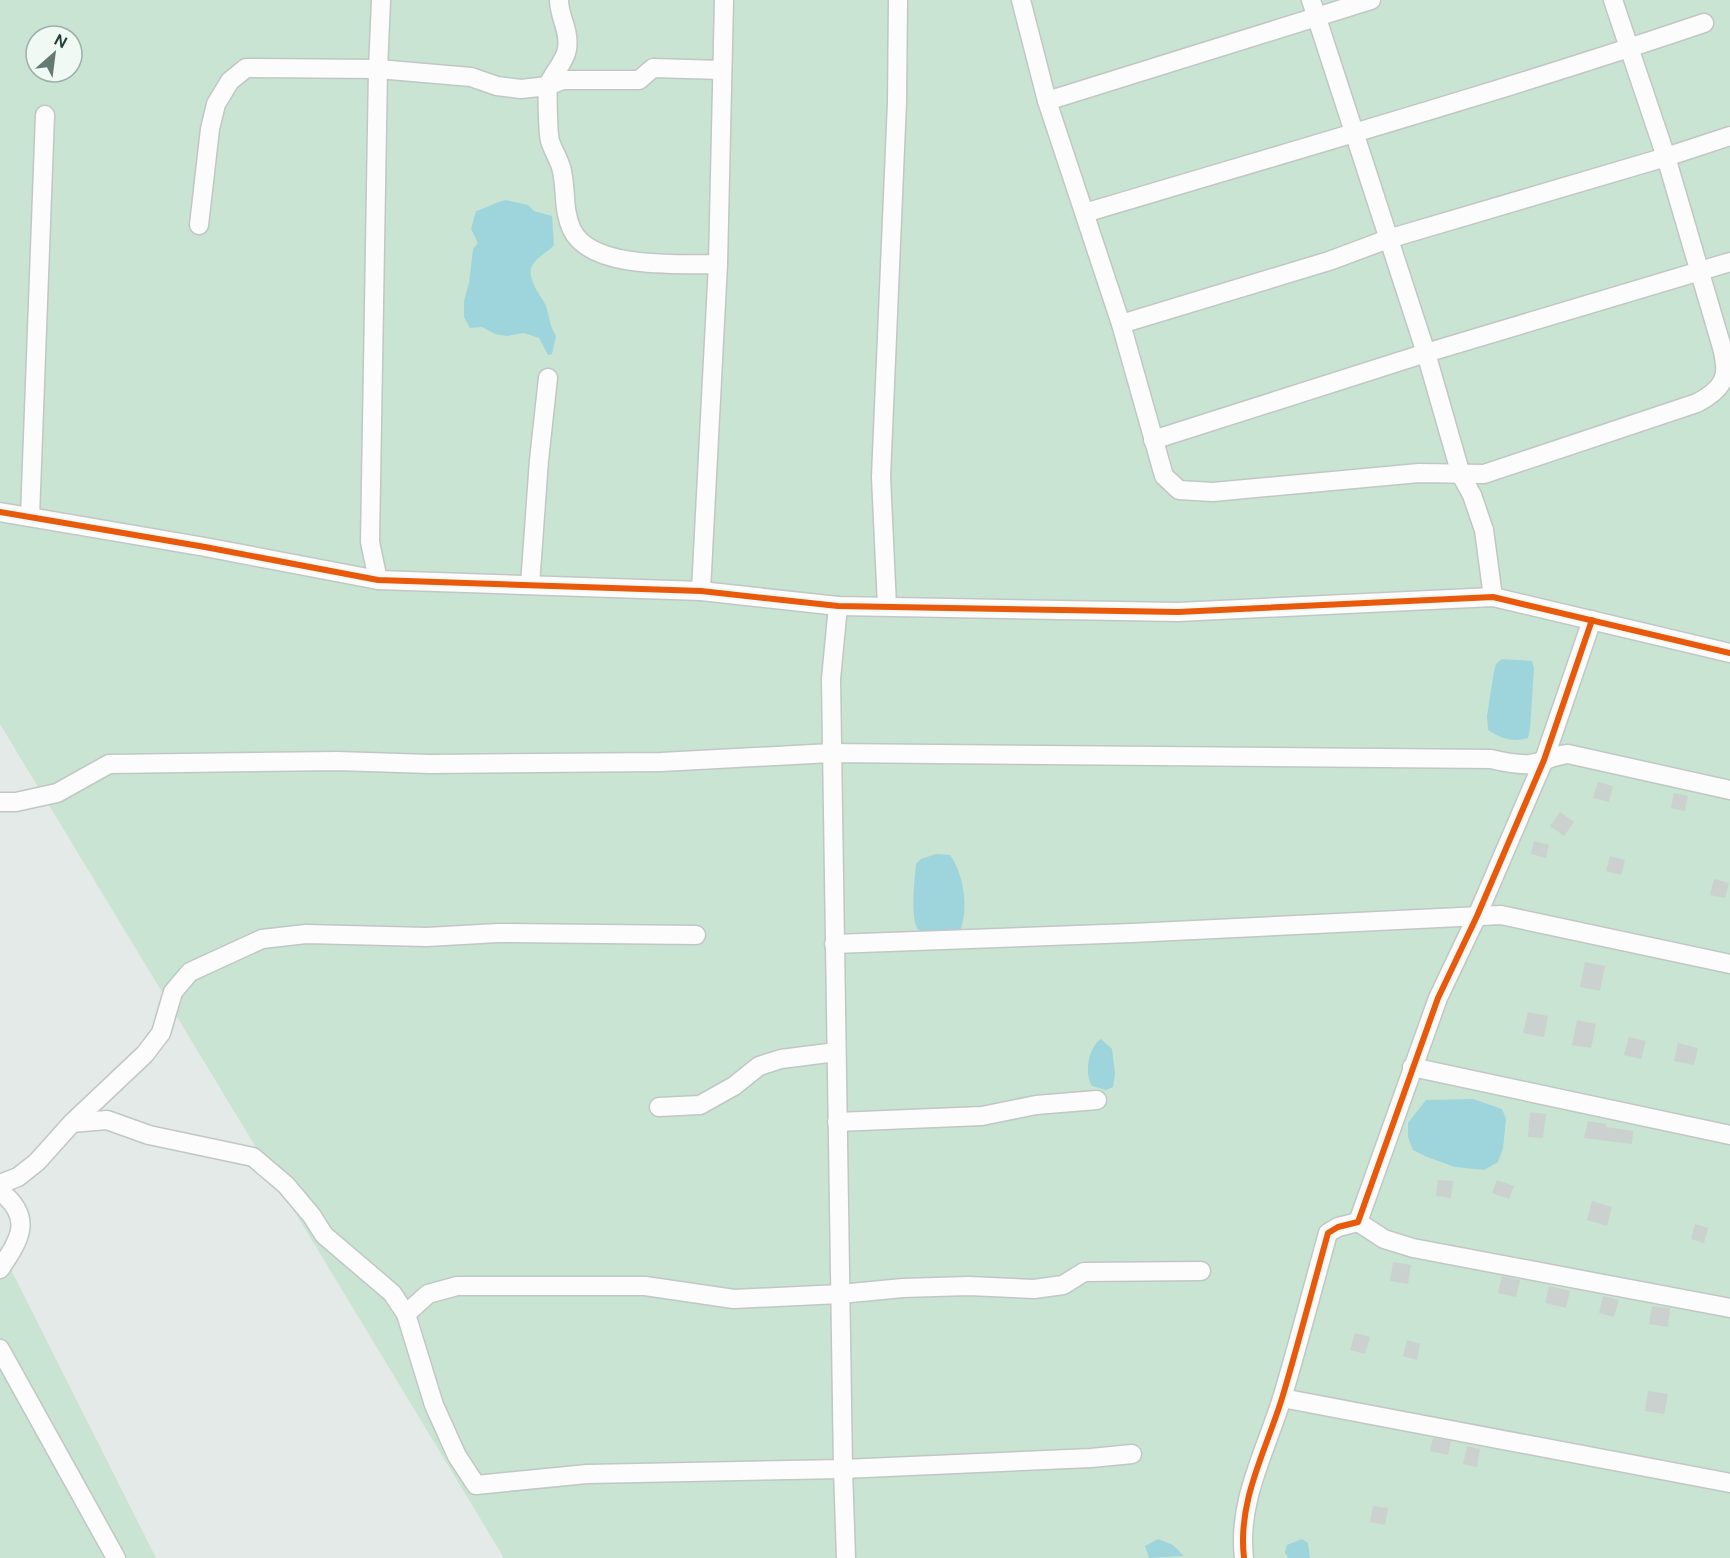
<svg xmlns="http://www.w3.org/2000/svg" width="1730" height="1558" font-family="'DM Sans',sans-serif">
	<rect width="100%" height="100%" fill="#e3eae7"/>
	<g fill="#cae4d3" fill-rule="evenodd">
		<path d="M0,0H1730V1558H504L0,724ZM36,36H72V72H36Z"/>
		<path d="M0,1248L156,1558H0Z"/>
	</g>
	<g fill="#9ed4dc">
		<path d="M506,200L528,205L534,211L552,216L554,245C547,253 534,258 531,269C529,282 540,294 545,304C550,315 548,323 556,336L552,354L548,355L539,338L524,333L507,336L495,334L482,327L470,328L464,317V301L469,283L473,249L478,243L471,229L476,211C487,208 495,202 506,200Z"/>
		<path d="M1502,659L1532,661L1534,668L1530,729L1528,738C1513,743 1500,738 1488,730L1487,716L1494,671L1496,664Z"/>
		<path d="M936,854L950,855C964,874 969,909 960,931C950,932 931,937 922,933C908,927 915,878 916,864L921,859Z"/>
		<path d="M1101,1039L1112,1049L1115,1074L1113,1087L1106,1090L1092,1086C1084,1073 1088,1048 1101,1039Z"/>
		<path d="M1473,1099L1502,1109L1506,1119L1503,1148L1498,1162L1484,1170L1455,1167L1427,1157L1413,1150L1408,1137V1123L1426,1100Z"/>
		<path d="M1158,1539L1173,1545L1184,1556L1149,1558L1145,1546Z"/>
		<path d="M1302,1539L1308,1543L1310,1558H1288L1285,1552L1287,1545Z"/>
	</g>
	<g fill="#cad1ce">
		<path d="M1598,782L1613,786L1609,802L1593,798Z"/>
		<path d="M1674,793L1688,796L1685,811L1671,808Z"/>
		<path d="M1560,812L1574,822L1564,836L1550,826Z"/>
		<path d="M1534,841L1549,845L1546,858L1531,854Z"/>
		<path d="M1610,856L1625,860L1621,875L1606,871Z"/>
		<path d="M1714,879L1729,883L1725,898L1710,895Z"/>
		<path d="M1585,962L1605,966L1600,991L1580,987Z"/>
		<path d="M1528,1012L1548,1016L1544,1037L1523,1033Z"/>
		<path d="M1577,1020L1596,1024L1591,1048L1572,1045Z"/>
		<path d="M1629,1037L1646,1041L1641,1059L1624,1055Z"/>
		<path d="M1678,1043L1698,1048L1694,1065L1674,1061Z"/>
		<path d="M1530,1112L1546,1114L1543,1138L1528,1137Z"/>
		<path d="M1588,1121L1606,1124V1127L1633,1131L1632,1144L1584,1138Z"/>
		<path d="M1438,1180L1453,1181L1451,1198L1436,1196Z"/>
		<path d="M1497,1180L1514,1186L1509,1199L1492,1193Z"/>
		<path d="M1592,1201L1612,1207L1607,1226L1587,1220Z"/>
		<path d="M1695,1224L1708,1228L1704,1243L1691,1239Z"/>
		<path d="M1393,1262L1411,1265L1408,1284L1390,1281Z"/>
		<path d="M1502,1276L1520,1280L1516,1297L1498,1293Z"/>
		<path d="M1549,1286L1570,1291L1566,1308L1545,1303Z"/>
		<path d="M1603,1296L1619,1300L1614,1317L1599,1313Z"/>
		<path d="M1652,1306L1670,1308L1668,1327L1649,1324Z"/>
		<path d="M1355,1333L1370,1337L1365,1354L1350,1350Z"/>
		<path d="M1407,1340L1420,1344L1417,1360L1403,1356Z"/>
		<path d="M1648,1391L1668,1394L1664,1414L1645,1411Z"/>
		<path d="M1433,1438L1451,1441L1448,1455L1430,1451Z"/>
		<path d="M1467,1446L1480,1449L1477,1467L1463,1464Z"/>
		<path d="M1373,1506L1388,1508L1385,1525L1370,1522Z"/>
	</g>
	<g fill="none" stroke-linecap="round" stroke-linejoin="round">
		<defs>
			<g id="minor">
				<path d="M559,0C559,17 570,30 567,49C565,63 552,73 548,86C547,93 548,134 550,141C553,150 558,158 561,167C567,188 562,209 572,230C592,270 680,264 718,264"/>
				<path d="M1021,0L1047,101L1121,324L1164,476L1179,490L1213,492L1419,473L1484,474L1697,403C1730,386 1730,371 1718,334L1666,157L1613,0"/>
				<path d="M1311,0L1426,353L1461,475L1472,495L1484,530L1493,597"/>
				<path d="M1047,101L1371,0"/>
				<path d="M1085,213C1292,151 1500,92 1704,23"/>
				<path d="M199,225L210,129L216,104L230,81L246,68L378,69L471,77L497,86L521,89L548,86L563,80H639L653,68L722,70"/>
				<path d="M1121,324L1329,261L1388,239L1666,157L1730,136"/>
				<path d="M1153,440L1426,353L1730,262"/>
				<path d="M0,512L205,547L378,580L701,591L838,606L1178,612L1493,597L1730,653"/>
				<path d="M30,517L45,115"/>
				<path d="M378,580L370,542L378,69L381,0"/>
				<path d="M530,585L539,460L548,378"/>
				<path d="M701,591L718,264L724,0"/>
				<path d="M838,606L831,679L843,1469L846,1558"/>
				<path d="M887,606L881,477L897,102L898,0"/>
				<path d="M0,802H16L57,793L109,764L337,761L430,764L661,762L831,753L1491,759C1503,762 1517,765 1530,764C1543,762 1555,755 1568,754L1730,790"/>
				<path d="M834,944L1132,933L1501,915L1730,964"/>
				<path d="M1412,1067L1730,1135"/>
				<path d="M659,1107L700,1105L734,1086L759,1066L781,1059L836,1052"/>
				<path d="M837,1122L982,1116L1036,1105L1097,1100"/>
				<path d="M72,1123L107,1120L149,1135L253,1157L286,1185L312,1216L324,1235L392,1293L406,1314L434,1405L457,1456L476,1485L587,1474L843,1469L1091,1458L1132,1454"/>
				<path d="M0,1184L18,1177L37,1162L72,1123L145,1054L161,1033L173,992L190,972L262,939L306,934L427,937L498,933L696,935"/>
				<path d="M0,1191C34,1218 20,1239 0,1269"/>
				<path d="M1358,1222L1384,1239L1413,1248L1730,1308"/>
				<path d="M406,1314L428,1294L457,1286H645L734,1299L840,1294L903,1288L969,1286L1034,1289L1063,1285L1084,1272L1201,1271"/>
				<path d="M0,1349L116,1558"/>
				<path d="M1282,1398L1730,1483"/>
				<path d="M1244,1558C1237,1500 1267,1449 1283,1395C1299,1341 1313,1287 1328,1233L1338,1227L1358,1222L1438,998L1477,916L1544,760L1592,620"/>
			</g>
		</defs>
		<use href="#minor" stroke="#c0c7c4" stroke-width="21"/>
		<use href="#minor" stroke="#fbfcfb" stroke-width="18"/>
		<defs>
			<g id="cycleway">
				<path d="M0,512L205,547L378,580L701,591L838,606L1178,612L1493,597L1730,653"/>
				<path d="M1244,1558C1237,1500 1267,1449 1283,1395C1299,1341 1313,1287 1328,1233L1338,1227L1358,1222L1438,998L1477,916L1544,760L1592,620"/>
			</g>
		</defs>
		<use href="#cycleway" stroke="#f1f9f5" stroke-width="10"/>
		<use href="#cycleway" stroke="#e8590c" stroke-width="6"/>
	</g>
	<g transform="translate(54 54) rotate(28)"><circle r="28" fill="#f1f9f5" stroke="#9dafa9" stroke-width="1.5"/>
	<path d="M0-4.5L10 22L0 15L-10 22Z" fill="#647b74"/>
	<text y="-9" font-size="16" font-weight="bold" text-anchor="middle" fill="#1f3f36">N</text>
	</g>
</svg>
